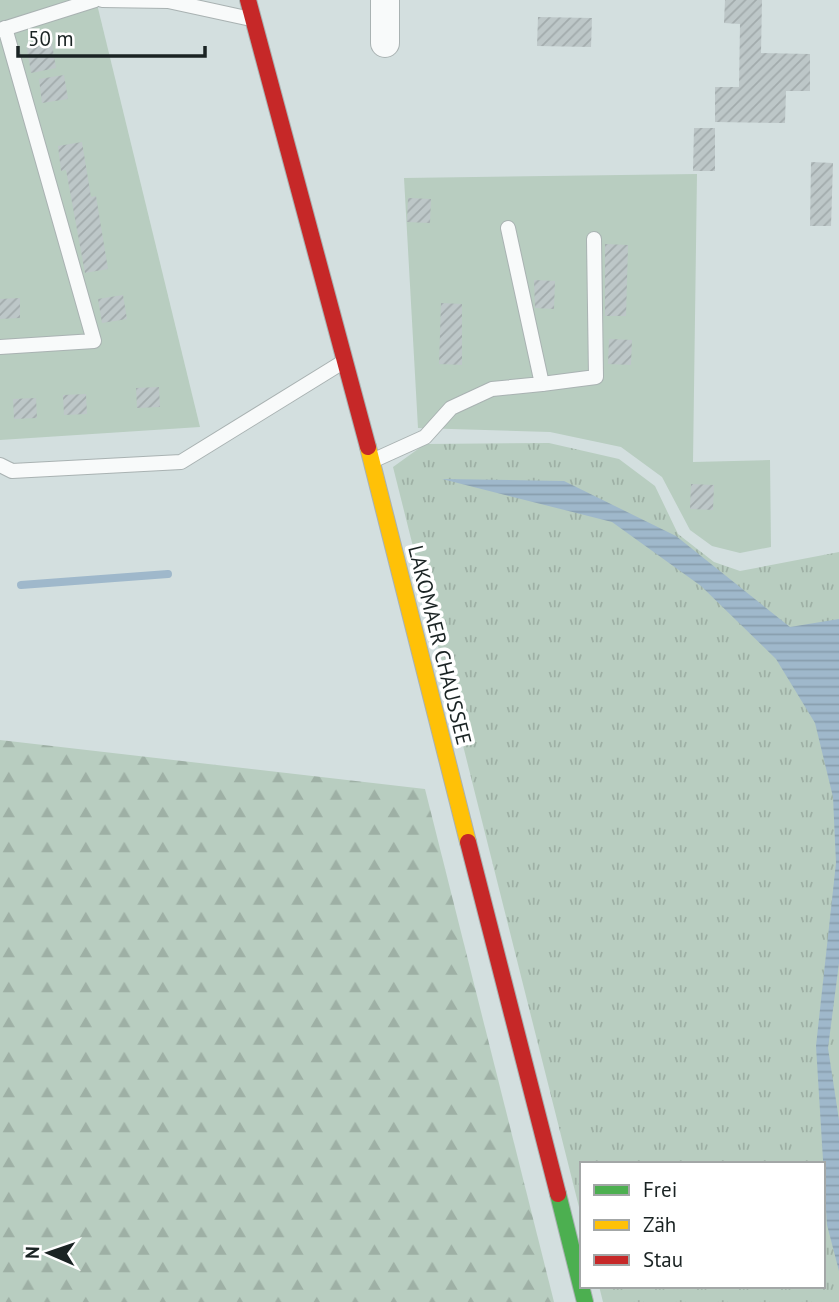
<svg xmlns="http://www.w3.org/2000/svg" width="839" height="1302" font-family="'PT Sans',sans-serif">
	<defs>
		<pattern id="forest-firs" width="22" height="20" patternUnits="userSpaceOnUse" patternTransform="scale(1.75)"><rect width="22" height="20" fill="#b8cdc0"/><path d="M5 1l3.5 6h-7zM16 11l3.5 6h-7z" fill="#9eb0a5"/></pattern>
		<pattern id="park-tufts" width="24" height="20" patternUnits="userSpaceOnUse" patternTransform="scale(1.75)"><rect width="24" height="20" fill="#b8cdc0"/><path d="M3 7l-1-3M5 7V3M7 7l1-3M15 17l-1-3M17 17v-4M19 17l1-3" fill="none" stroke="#9eb0a5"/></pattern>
		<pattern id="water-rules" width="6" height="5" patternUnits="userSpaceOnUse" patternTransform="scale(1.75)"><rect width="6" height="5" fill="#9fb8cb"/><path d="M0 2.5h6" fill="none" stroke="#889eae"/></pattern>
		<pattern id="building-hatch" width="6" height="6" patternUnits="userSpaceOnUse" patternTransform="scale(1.75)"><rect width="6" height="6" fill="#bdc7c8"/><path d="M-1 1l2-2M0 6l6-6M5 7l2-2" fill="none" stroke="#a2abac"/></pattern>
	</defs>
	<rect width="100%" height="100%" fill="#d3dfdf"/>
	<path fill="url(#forest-firs)" d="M0,740L425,789L554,1302H0Z"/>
	<path fill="url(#park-tufts)" d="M549,443L619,459L655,486L678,534L714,562L740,571L839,552V1302H603L599,1286H823V1164H582V1219L393,467L425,444Z"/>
	<g fill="#b8cdc0">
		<path d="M0,0H96L200,427L0,440Z"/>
		<path d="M697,174L693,462L770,460L771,547L740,553L712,546L690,530L662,477L621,447L550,432L418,428L404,178Z"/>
	</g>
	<path fill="url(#water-rules)" d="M442,479L564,481L676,536L790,627L839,619V963L828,1048L839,1120V1271L827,1225L816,1046L836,863L833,797L815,723L776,659L701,586L612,522Z"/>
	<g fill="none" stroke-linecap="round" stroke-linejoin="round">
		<path stroke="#9fb8cb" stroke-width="8" d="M21,585L168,574"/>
	</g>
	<g fill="url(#building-hatch)">
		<path d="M725,0H762L761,53L810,54V91H786L785,123L715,122V87H739L740,24L724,23Z"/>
		<path d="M538,17L592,18L591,47L537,46Z"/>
		<path d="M52,44L56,68L31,73L27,48Z"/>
		<path d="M64,75L68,99L42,103L39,79Z"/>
		<path d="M694,128H715V171H693Z"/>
		<path d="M82,142L91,197L96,196L108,269L85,273L66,170L61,171L58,146Z"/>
		<path d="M811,162L833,163L831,226H810Z"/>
		<path d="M408,198L431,199L430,223L407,222Z"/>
		<path d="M605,244L628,245L626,316H605Z"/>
		<path d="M534,280L555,281L554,309L535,308Z"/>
		<path d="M123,295L127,319L102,323L98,299Z"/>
		<path d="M20,298V318L0,319V299Z"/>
		<path d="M441,303L462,304V365L439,364Z"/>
		<path d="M609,339L632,340L631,365L608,364Z"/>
		<path d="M159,387L160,407L137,408L136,388Z"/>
		<path d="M86,394L87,414L64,415L63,395Z"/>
		<path d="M36,398L37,418L14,419L13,399Z"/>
		<path d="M691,484L714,485L713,510L690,509Z"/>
	</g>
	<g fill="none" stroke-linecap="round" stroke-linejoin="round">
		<defs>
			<g id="lane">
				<path d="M102,0L168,1L251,19"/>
				<path d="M0,30L95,0"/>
				<path d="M0,347L94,341L5,28"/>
				<path d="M542,384L596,377L594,239"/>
				<path d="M372,461L425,437L451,408L492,389L542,384L508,228"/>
				<path d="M0,465L12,471L181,462L343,362"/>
			</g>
			<path id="street" d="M385,43V0"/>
			<path id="fast" d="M558,1194L585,1302"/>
			<path id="slow" d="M368,447L468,842"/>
			<g id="jam">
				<path d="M248,0L368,447"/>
				<path d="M468,842L558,1194"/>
			</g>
		</defs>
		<use href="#lane" stroke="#a9b2b2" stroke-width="16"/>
		<use href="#street" stroke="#a9b2b2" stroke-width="30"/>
		<use href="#fast" stroke="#a9b2b2" stroke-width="18"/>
		<use href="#slow" stroke="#a9b2b2" stroke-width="18"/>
		<use href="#jam" stroke="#a9b2b2" stroke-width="18"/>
		<use href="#lane" stroke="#f8fafa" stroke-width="14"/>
		<use href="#street" stroke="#f8fafa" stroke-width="28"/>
		<use href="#fast" stroke="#4caf50" stroke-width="16"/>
		<use href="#slow" stroke="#ffc107" stroke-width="16"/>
		<use href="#jam" stroke="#c62828" stroke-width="16"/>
	</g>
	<g text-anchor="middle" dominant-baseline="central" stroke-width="7" stroke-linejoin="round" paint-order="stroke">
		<g font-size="21" fill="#1a2323" stroke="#fff">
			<text transform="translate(440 645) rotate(76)">LAKOMAER CHAUSSEE</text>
		</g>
	</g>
	<rect x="580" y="1162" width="245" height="126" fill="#ffffff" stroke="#a3a7a7" stroke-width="2"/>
	<rect x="594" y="1185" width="35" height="10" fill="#4caf50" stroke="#a3a7a7" stroke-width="2"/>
	<text x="643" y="1197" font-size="21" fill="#1a2323">Frei</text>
	<rect x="594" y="1220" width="35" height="10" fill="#ffc107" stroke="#a3a7a7" stroke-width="2"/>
	<text x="643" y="1232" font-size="21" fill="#1a2323">Zäh</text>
	<rect x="594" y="1255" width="35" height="10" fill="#c62828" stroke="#a3a7a7" stroke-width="2"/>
	<text x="643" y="1267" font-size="21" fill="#1a2323">Stau</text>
	<g transform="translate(49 1253) rotate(272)" stroke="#ffffff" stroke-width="5" paint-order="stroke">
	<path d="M0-5L12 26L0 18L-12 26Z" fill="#1a2323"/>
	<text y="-10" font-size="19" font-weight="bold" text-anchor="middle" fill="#1a2323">N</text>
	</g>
	<path d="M18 46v10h187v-10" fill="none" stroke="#1a2323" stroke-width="3.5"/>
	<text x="28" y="46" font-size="21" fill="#1a2323" stroke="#ffffff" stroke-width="5" paint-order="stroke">50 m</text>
</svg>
